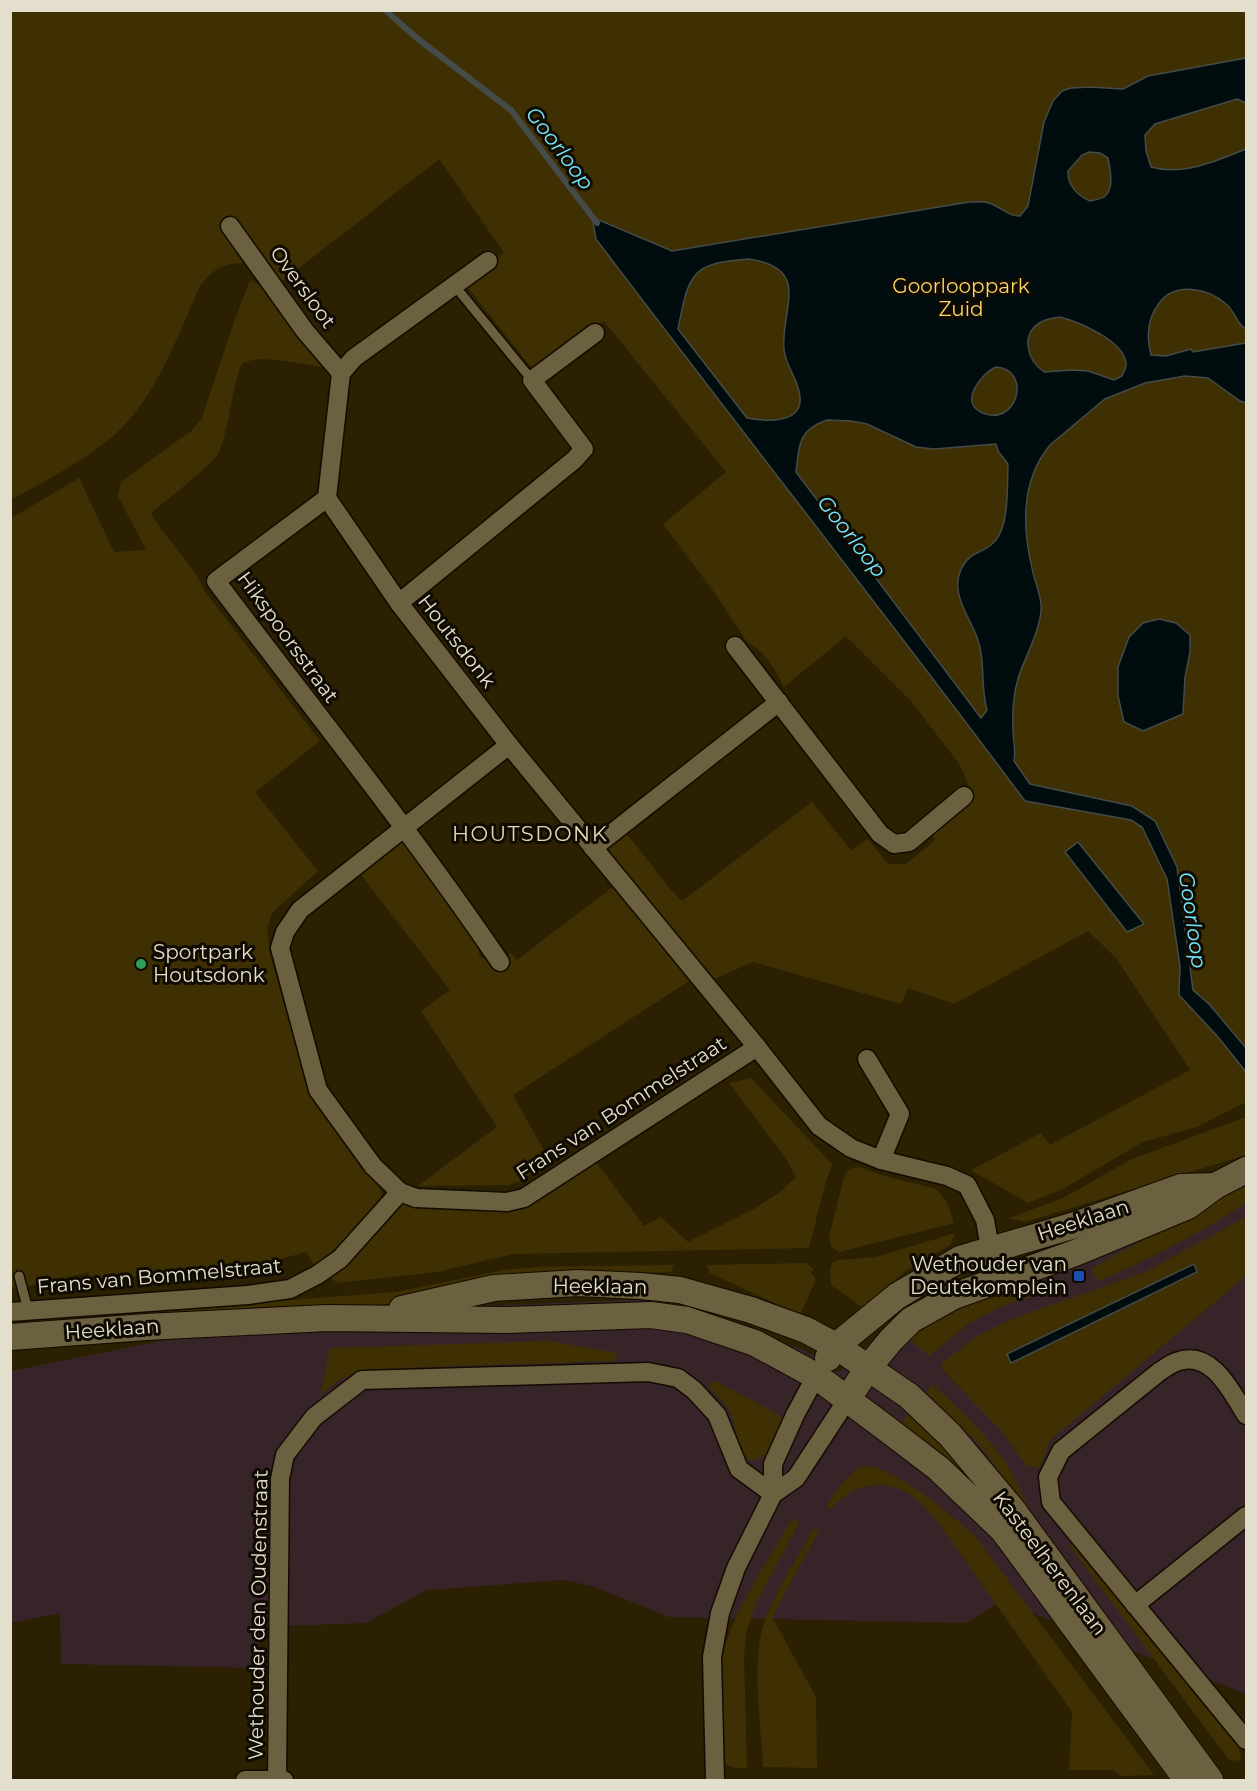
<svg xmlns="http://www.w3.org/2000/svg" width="1257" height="1791" font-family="Montserrat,sans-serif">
	<rect width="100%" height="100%" fill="#2b2102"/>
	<path fill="#362429" d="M1246,1182V1694L1000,1601L967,1623L669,1617L595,1587L564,1580L427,1590L366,1623L259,1627L258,1668L61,1664L60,1613L11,1623V1371L301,1313L652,1299L804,1350L839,1372L901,1312L1096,1232Z"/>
	<g fill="#3e3003" fill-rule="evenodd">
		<path d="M11,11H1246V1106L1244,1103L1197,1127L1143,1142L1061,1190L1028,1203L971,1170L1041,1133L1050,1145L1190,1070L1116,958L1088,931L954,1004L908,988L901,1004L753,962L710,981L604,844L623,829L671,890L682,901L812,802L851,850L868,839L888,864H906L935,840L932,831L974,798L960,765L911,701L846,636L784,687C776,671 764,650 747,642L714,592L663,524L726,472L604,321L535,372L464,283L504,253L440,160H438L281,282C273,277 265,270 257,267C235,257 213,267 200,286C178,335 155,401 112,437C82,462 45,481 11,500Z"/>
		<path d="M250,280L266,288L317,356L321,367C300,364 261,354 242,363C230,392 231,425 218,454C213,464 164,502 151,513C166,541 192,561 204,590L320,741L255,792L318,871L272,913L267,931L270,955L308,1088L382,1192L381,1197L344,1242L314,1265L306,1252L244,1269L87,1280L89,1272L41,1284L11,1288L10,519L79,478L114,552L146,550L118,496L121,482L191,431L201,420L235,319Z"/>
		<path d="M400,839L473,929L480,957L497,964L505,961L510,952L517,960L614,886L689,981L513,1095L550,1161L521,1181L508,1185L418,1186L497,1127L421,1011L450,990L358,871Z"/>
		<path d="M751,1078L832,1164L824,1188L809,1248L513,1254L437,1272L337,1283L330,1277L342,1269L403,1202L503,1205L590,1154L644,1226L661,1217L688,1242L754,1209L781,1191L796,1177L787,1160L729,1083Z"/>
		<path d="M1246,1117V1155L1025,1222L1009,1218L1063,1198L1132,1159Z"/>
		<path d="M860,1167L884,1176L936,1189L947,1202L954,1223L839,1252L831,1247L829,1237L844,1176L850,1169Z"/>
		<path d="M1246,1182V1203C1199,1233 1150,1260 1098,1281L1091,1269Z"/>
		<path d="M1246,1217V1276L1049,1441C1048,1451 1043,1457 1040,1467H1027L1003,1433L941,1368L942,1363L979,1335L1012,1319L1145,1272ZM1193,1265L1197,1273L1010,1362L1007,1354Z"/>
		<path d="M955,1233L950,1245L907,1270L862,1307L831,1285L830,1269L832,1263L838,1260L876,1257Z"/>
		<path d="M806,1263L814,1269L811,1272L816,1280L800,1315L710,1273L707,1265Z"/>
		<path d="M674,1265L671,1272L582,1274L388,1304L11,1327V1321L396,1292L504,1270L537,1267Z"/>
		<path d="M1048,1282L1050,1290L1000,1307L968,1324L929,1356L910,1340L917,1329L980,1294Z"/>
		<path d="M550,1341L617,1353L615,1361L397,1368L358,1371L338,1381L320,1396L330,1348Z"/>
		<path d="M713,1380L756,1402L784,1419L766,1455L752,1461C732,1450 739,1432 731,1414C726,1403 717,1395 709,1387Z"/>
		<path d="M932,1384C958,1408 985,1432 1005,1462C1016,1479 1024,1499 1033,1517L980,1445L926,1392Z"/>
		<path d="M908,1414L941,1444L969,1474L1015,1536L899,1427Z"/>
		<path d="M873,1466C912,1481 944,1509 975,1536L1154,1775L1120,1776L1114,1770H1069L1072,1712L935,1518C927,1511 920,1501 911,1495C882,1477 852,1484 831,1509L826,1507L840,1485L859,1467Z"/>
		<path d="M794,1519L799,1523L757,1601L747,1629L744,1656L747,1768H735L723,1763C722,1737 717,1700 719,1675C723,1625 765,1566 790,1522Z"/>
		<path d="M814,1528L819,1531L772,1617L816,1697L817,1768L763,1767C761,1728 753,1672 761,1634C768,1601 797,1559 814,1528Z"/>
		<path d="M1073,1543L1239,1747L1241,1760L1230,1761L1069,1545Z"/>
	</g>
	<g fill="#010c0f" stroke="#454b48" stroke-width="1.5" fill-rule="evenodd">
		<path d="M1246,58V103L1237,99L1155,124L1145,135L1146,151L1151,167C1182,176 1217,161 1246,149V329C1237,325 1235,311 1226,304C1208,288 1176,282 1160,302C1147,318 1146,336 1151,355L1166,356L1191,349L1193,352L1246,343V403L1240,401L1208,378L1185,376L1145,383L1105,399L1050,445C1021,480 1022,526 1032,568C1034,580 1040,592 1041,604C1043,623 1028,652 1021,670C1014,688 1012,709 1013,729C1013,740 1016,750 1014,761L1030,784L1132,806L1155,821L1177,867L1193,990L1209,1004L1246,1048V1072L1218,1037L1179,995L1180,966L1167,879L1142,827L1131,820L1025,801C884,612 738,427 596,239L592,217L672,251L969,202C975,202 983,201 989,203C1001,207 1007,216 1020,216L1028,206L1044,122L1053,101L1062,91L1071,88L1090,87L1123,89L1148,76ZM1089,152L1100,153L1108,158C1110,169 1115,189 1104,197C1101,199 1094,200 1090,201C1078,196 1067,185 1068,171L1082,155ZM749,259C813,268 780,310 784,350C786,367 800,382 800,398C802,425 763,421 747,418L678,329C689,273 691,263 749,259ZM1060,317C1079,322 1122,340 1126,362C1127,367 1124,371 1122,376L1114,380L1088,371L1072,370L1044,372C1028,361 1019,335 1041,322C1046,319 1054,318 1060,317ZM996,367C1032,369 1018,427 983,413C957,403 982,373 996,367ZM827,420L851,421L867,424L916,447L934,449L996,444L998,451L1008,464C1007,485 1010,528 993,543C981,555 969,550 960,572C951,594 970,618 977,637C986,661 980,686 987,710L981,718L796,472C799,445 798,430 827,420Z"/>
		<path d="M1159,619L1176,623L1190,635V652L1185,677L1183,714L1143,731L1124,722L1118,696V667L1129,637L1143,623Z"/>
		<path d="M1078,842L1144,924L1127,932L1065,852Z"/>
		<path d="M1194,1264L1197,1272L1011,1363L1007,1354Z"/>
	</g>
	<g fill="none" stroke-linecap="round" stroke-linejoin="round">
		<path stroke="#454b48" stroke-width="6" d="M385,10L418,39L511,110L597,223"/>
		<defs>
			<g id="lane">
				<path d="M454,285L532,380"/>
				<path d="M19,1276L28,1310"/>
			</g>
			<g id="street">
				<path d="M230,226L305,331L341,373"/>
				<path d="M488,261L354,358L341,373L327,498L399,603L509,745L757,1047L819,1126L851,1148L881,1160L947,1176L967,1185L985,1220L990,1248L1001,1278"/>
				<path d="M327,498L216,581C311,707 411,831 500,962"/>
				<path d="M399,603L574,460L584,449L532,380L595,333"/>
				<path d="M735,646L880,834L894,844L909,842L964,796"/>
				<path d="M509,745L300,910L285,932L280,948L318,1090L373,1166L400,1192L416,1198L507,1202L524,1198L757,1047"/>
				<path d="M593,848L779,702"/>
				<path d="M867,1059L900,1114L881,1160"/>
				<path d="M10,1312L248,1295L290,1289L317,1275L340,1259L400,1192"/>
				<path d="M1246,1415C1231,1391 1211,1348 1176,1362C1170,1364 1164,1369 1159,1372L1061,1451L1048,1477L1051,1502L1246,1740"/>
				<path d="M773,1494V1464L795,1415L816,1376"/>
				<path d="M1135,1605L1246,1516"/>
				<path d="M245,1780H284"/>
				<path d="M277,1780L280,1479L285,1455L314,1417L362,1380L648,1372L678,1378L694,1390L717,1415L739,1469L773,1494"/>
				<path d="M715,1780L712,1657L720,1613L736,1568L773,1494L796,1478L847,1400"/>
			</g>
			<g id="secondary">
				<path d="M402,1309L494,1288L577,1283L641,1286L680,1290L751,1310L806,1330L836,1346L909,1396L950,1435L1012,1509L1210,1780"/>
				<path d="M10,1337L146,1327L327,1318L505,1320L651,1315L687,1320L755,1343L816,1376L883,1426L938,1468L1003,1530L1187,1780"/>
				<path d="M828,1358L836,1346L897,1296L960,1259L1075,1225L1181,1187L1215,1186"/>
				<path d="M847,1400L868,1368L891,1340L911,1320L954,1296L1075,1253L1188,1206L1215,1186L1246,1170"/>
			</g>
		</defs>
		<use href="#lane" stroke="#120b00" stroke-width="12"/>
		<use href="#street" stroke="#120b00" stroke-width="21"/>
		<use href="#secondary" stroke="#120b00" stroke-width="28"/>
		<use href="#lane" stroke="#6b603f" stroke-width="9"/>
		<use href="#street" stroke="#6b603f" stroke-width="18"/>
		<use href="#secondary" stroke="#6b603f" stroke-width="26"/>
	</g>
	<circle fill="#2e9e5b" stroke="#100b02" stroke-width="2" cx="141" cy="964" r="6"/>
	<rect fill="#1a4fb4" stroke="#100b02" stroke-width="2" x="1073" y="1270" width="12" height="12" rx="3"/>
	<g text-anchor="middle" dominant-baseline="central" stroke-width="6" stroke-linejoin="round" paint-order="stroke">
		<g font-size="20" fill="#fcd667" stroke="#100b02">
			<text x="961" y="286">Goorlooppark<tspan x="961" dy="23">Zuid</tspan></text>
		</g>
		<g font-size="20" fill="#e4decc" stroke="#100b02">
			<text transform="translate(303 287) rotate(54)">Oversloot</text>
			<text transform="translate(288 637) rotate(54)">Hikspoorsstraat</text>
			<text transform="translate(457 641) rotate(52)">Houtsdonk</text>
			<text transform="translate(621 1108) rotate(-33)">Frans van Bommelstraat</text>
			<text transform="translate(1083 1220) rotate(-18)">Heeklaan</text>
			<text transform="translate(159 1276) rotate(-5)">Frans van Bommelstraat</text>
			<text transform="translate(600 1286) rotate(1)">Heeklaan</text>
			<text transform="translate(112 1329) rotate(-4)">Heeklaan</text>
			<text transform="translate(1050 1563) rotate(53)">Kasteelherenlaan</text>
			<text transform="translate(258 1615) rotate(-89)">Wethouder den Oudenstraat</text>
		</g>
		<g font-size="20" fill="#e4decc" stroke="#100b02" text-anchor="start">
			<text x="153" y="952">Sportpark<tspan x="153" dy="23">Houtsdonk</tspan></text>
			<text x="1067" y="1264" text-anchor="end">Wethouder van<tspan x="1067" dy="23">Deutekomplein</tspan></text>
		</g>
		<g font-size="21" font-style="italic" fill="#73e6fd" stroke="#100b02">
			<text transform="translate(560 148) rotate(53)">Goorloop</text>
			<text transform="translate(852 536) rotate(52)">Goorloop</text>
			<text transform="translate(1193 920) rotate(82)">Goorloop</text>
		</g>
		<g font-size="21" letter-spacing="1.5" fill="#e3d6b2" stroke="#100b02">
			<text x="530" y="833">HOUTSDONK</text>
		</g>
	</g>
	<rect width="1257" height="1791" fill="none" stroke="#e4decc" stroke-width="24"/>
</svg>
